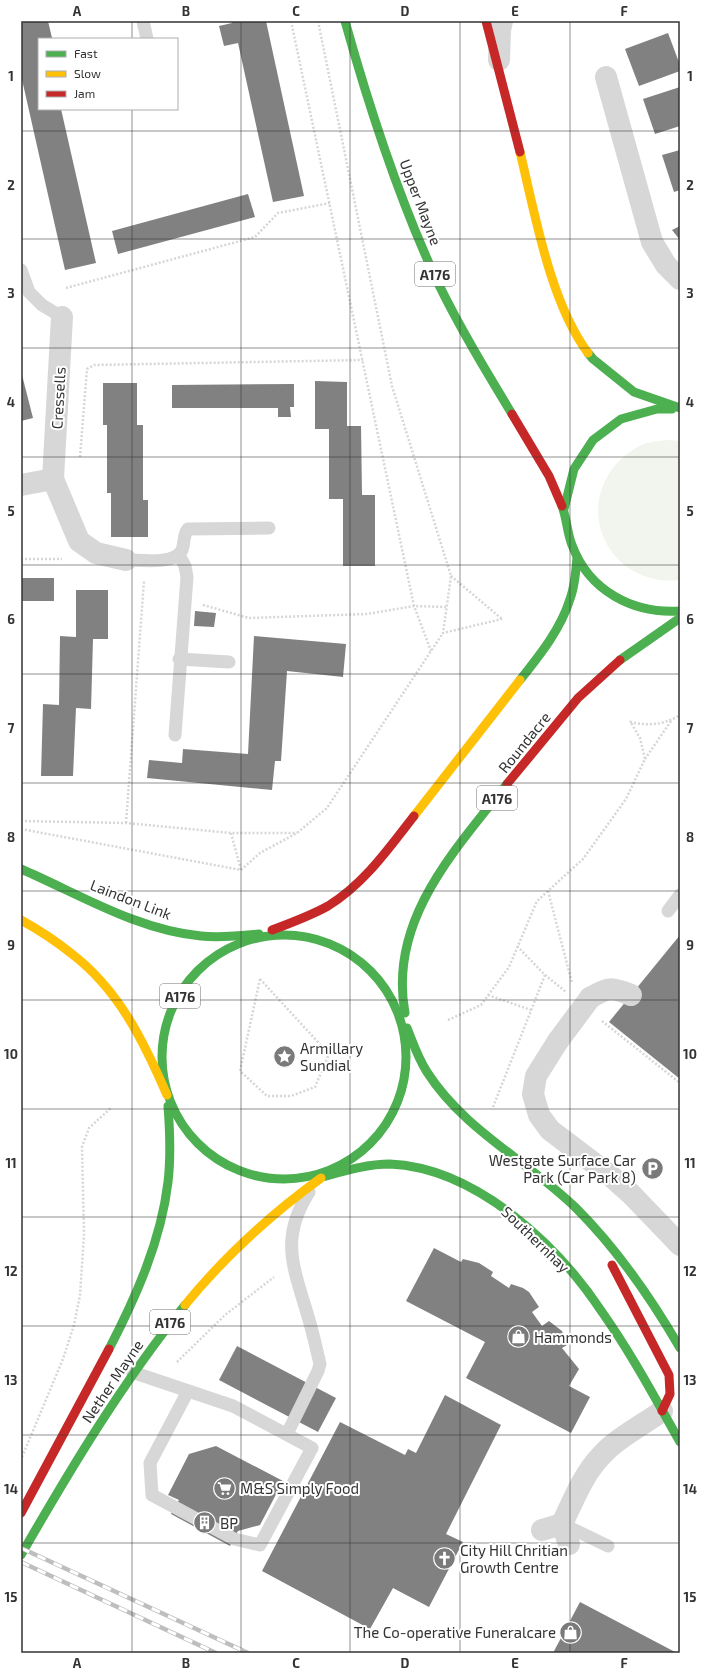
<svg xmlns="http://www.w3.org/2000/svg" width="701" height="1674" font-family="'Exo 2',sans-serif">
	<rect width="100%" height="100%" fill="#fff"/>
	<path fill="#f1f5ed" d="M668,440L680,441V580C613,588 572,514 617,463C625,455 636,446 647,443C654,441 662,441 668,440Z"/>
	<g fill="#818181">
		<path d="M21,21H48L52,38L39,39V109H61L96,263L65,270L21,75Z"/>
		<path d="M232,21H266L304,196L273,202L238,43L224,46L219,26L232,23Z"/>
		<path d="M668,33L680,65V71L639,86L625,49Z"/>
		<path d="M680,87V126L655,134L643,99Z"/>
		<path d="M680,150V190L674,192L662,155Z"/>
		<path d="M248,194L255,217L118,254L112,231Z"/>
		<path d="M680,226V240L672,230Z"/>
		<path d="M21,371L33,418L21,421Z"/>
		<path d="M315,381L347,382V426H361L362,495H375V566H343V499H329V429H315Z"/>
		<path d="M103,383H137V425H143V500H148V537H111V493H107V425H103Z"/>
		<path d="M294,384V407H290L291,417H278V408H172V385Z"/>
		<rect x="21" y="578" width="33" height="23"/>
		<path d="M76,590H108V639H93L91,709L76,708L73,776H41L43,704L59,705L60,636L76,637Z"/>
		<path d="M195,611L216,613L214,627L194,626Z"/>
		<path d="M254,636L346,644L343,677L287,671L281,761H275L272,790L147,778L149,760L182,763L183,749L248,754Z"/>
		<path d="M680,935V1079L609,1022Z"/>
		<path d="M434,1248L461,1262L463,1259L479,1263L493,1272L491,1276L509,1288L511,1284L523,1288L529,1292L539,1307L532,1312L542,1326L549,1321L562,1331L567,1345L562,1348L579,1369L569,1386L590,1397L571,1433L466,1378L485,1342L406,1301Z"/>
		<path d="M237,1346L336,1398L318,1432L219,1380Z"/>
		<path d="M445,1395L501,1425L446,1534L463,1542L429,1607L393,1588L370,1629L262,1571L340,1422L405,1455L408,1449L416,1453Z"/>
		<path d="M216,1446L283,1481L260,1525L238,1531L230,1546L171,1514L179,1500L168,1495L189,1454Z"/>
		<path d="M580,1602L677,1653H553Z"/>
	</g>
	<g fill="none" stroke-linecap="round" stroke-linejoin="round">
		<g stroke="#d6d6d6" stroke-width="2.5" stroke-dasharray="2 2" stroke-linecap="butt">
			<path d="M291,21L414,606L446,607"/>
			<path d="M318,21L392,386L451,576L443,633L502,619"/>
			<path d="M66,288L255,237L278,213L330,203"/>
			<path d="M80,457L87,369L94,365L363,360"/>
			<path d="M21,559H62"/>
			<path d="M451,576L502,619"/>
			<path d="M203,605L249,618L367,614L414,606L431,651"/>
			<path d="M630,722C648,726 664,725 680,715"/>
			<path d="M645,759L671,721"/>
			<path d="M21,821L126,823L231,833H297"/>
			<path d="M126,823L144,581"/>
			<path d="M21,829L241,870"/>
			<path d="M231,833L241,870"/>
			<path d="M241,870L260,853L297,833L327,808L443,633"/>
			<path d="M548,891L572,983"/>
			<path d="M545,975L566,992"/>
			<path d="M260,979L240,1071L267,1096H291L315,1087L329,1054"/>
			<path d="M260,979L329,1054L357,1046"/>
			<path d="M488,995L531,1010"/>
			<path d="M448,1020L481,1005L509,967L537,901L583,859L626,799L645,759L640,738L630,721"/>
			<path d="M602,1021L680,1083"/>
			<path d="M493,1107L545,975L517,946"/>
			<path d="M177,1362L225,1315L274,1277"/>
			<path d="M22,1457L63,1359L74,1325L80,1295L84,1235L82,1147L89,1128L112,1107"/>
		</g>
		<g stroke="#d7d7d7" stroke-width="13">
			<path d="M143,21L147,39"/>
			<path d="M21,270L29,292L42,305L62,317"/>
			<path d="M126,560C141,560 175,565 182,550C185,542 183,535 188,529L269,528"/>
			<path d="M179,659L229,662"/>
			<path d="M175,735L187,577L185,566L179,555"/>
			<path d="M668,911L680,895"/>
			<path d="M132,1372L233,1406L312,1448L260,1545L234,1539L152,1495L150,1463L188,1391"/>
			<path d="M287,1434L318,1371L320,1364C316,1347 312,1329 307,1313C293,1266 280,1238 309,1192"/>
			<path d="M562,1524L608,1546"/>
		</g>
		<g stroke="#d7d7d7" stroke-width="22">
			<path d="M499,60L500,30L502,21"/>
			<path d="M606,77L652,242L666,265L680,279"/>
			<path d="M53,479L79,541L96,553L126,560"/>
			<path d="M21,485L53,479L62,317"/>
			<path d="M590,998C608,987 612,987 631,995"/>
			<path d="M558,1041L536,1076L533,1094L539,1115L550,1130L612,1177L631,1194L680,1245"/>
			<path d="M542,1530L562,1524"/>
			<path d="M569,1544L562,1524C573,1501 583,1475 600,1457C615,1439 643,1425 662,1411"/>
		</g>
		<g stroke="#4caf50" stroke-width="9">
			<path d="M345,21C369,107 400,202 438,283C460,328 486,371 512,414"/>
			<path d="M588,353L593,359L634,392L680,408"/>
			<path d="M562,506C567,519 567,533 572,545C589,591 633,614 680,611"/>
			<path d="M564,509L574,469L593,440L621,419L657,409H672"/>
			<path d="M620,660L680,618"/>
			<path d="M520,680C539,656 561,629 570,599C575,586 576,571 577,557"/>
			<path d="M21,869C79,894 137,930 201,936C220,938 240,936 259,934"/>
			<circle cx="284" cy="1057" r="122"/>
			<path d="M405,1013C388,921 454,851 507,784"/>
			<path d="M407,1028C413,1043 418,1058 427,1072C464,1130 528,1161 576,1208C617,1249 651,1298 680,1348"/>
			<path d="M322,1177C344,1171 367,1164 390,1164C476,1168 557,1244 602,1312C631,1353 655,1398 680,1442"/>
			<path d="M109,1349C136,1297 161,1241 168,1182C171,1157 170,1132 168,1106"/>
			<path d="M21,1555C71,1468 122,1383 185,1305"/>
		</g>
		<g stroke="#ffc107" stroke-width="9">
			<path d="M520,152C535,214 550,302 588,353"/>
			<path d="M414,816L520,680"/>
			<path d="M21,920C39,930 56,941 72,954C119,990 144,1042 167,1095"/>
			<path d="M185,1305C225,1256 270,1215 321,1178"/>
		</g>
		<g stroke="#c62828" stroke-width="9">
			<path d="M486,21L520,152"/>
			<path d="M512,414L549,476L562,506"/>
			<path d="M507,784L578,698L620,660"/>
			<path d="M272,930C291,923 310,916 328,906C364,884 389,848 414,816"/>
			<path d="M612,1265L669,1375L670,1394L662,1411"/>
			<path d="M21,1513L109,1349"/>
		</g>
		<defs>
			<g id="rail">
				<path d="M21,1548L248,1653"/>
				<path d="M21,1562L216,1653"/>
			</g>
		</defs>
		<use href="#rail" stroke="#bebebe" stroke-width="4.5"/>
		<use href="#rail" stroke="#fff" stroke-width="3" stroke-dasharray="9" stroke-linecap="butt"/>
		<path stroke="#d7d7d7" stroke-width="22" d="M558,1041L590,998"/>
	</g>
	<path fill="none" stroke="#333" stroke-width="1" stroke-opacity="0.55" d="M132,21V39M241,21V1653M350,21V1653M460,21V1653M570,21V1653M132,109V1653M21,131H680M21,239H680M21,348H680M21,457H680M21,565H680M21,674H680M21,783H680M21,891H680M21,1000H680M21,1109H680M21,1217H680M21,1326H680M21,1435H680M21,1543H680"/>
	<defs>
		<symbol id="sight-disc" viewBox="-11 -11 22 22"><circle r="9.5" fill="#7a7a7a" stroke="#fff"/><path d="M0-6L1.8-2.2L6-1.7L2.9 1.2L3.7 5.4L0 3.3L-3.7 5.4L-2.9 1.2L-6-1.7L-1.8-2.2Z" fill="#fff"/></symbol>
		<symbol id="parking-disc" viewBox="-11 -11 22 22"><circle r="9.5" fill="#7a7a7a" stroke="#fff"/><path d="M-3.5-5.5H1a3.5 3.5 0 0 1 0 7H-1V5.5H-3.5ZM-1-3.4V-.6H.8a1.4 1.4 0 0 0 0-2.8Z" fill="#fff"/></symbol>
		<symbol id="shop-disc" viewBox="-11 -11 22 22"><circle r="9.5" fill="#7a7a7a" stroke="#fff"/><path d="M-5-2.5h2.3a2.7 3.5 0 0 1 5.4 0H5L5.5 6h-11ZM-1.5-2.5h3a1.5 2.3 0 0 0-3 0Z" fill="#fff"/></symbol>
		<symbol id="supermarket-disc" viewBox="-11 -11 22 22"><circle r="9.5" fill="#7a7a7a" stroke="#fff"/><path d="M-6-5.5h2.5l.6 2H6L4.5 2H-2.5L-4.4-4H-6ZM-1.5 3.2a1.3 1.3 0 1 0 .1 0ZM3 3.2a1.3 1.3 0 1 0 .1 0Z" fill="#fff"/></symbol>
		<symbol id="building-disc" viewBox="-11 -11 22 22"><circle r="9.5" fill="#7a7a7a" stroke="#fff"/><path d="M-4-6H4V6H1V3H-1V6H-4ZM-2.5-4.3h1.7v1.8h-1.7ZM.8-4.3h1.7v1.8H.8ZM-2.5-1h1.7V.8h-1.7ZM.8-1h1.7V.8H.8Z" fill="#fff"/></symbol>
		<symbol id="church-disc" viewBox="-11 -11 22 22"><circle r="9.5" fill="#7a7a7a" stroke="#fff"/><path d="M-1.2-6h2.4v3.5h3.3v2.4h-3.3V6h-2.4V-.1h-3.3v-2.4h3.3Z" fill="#fff"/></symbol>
	</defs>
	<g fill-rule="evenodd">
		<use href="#sight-disc" x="272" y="1044" width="25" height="25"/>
		<use href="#parking-disc" x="640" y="1156" width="25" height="25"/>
		<use href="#shop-disc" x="506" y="1324" width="25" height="25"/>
		<use href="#supermarket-disc" x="212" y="1476" width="25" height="25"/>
		<use href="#building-disc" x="192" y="1510" width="25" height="25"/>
		<use href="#church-disc" x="432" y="1546" width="25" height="25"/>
		<use href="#shop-disc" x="558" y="1620" width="25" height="25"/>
	</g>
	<g text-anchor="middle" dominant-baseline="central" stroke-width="4" stroke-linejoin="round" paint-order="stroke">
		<g fill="#fff" stroke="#707070" stroke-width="1">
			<rect x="415" y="262" width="40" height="24" rx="3"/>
			<rect x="477" y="786" width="40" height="24" rx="3"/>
			<rect x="160" y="984" width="40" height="24" rx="3"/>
			<rect x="150" y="1310" width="40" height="24" rx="3"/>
		</g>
		<g font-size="14" font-weight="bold" fill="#333">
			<text x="435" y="274">A176</text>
			<text x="497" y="798">A176</text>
			<text x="180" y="996">A176</text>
			<text x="170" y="1322">A176</text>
		</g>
		<g font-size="15" fill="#333" stroke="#fff">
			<text transform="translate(421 202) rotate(69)">Upper Mayne</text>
			<text transform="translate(58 398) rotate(-87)">Cressells</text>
			<text transform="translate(524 742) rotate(-51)">Roundacre</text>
			<text transform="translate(131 899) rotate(21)">Laindon Link</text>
			<text transform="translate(536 1239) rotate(44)">Southernhay</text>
			<text transform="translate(112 1381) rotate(-56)">Nether Mayne</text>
		</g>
		<g font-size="15" fill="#333" stroke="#fff" text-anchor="start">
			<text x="300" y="1048">Armillary<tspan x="300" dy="17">Sundial</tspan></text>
			<text x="636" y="1160" text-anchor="end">Westgate Surface Car<tspan x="636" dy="17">Park (Car Park 8)</tspan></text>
			<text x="534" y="1337">Hammonds</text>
			<text x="240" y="1488">M&amp;S Simply Food</text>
			<text x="220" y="1523">BP</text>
			<text x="460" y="1550">City Hill Chritian<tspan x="460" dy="17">Growth Centre</tspan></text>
			<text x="556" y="1632" text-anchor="end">The Co-operative Funeralcare</text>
		</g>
	</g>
	<rect width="701" height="1674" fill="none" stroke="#ffffff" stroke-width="44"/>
	<rect x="38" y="38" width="140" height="72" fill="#ffffff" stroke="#adadad"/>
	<rect x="46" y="51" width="20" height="6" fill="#4caf50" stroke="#adadad"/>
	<text x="74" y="58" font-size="12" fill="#333333">Fast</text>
	<rect x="46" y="71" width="20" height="6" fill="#ffc107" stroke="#adadad"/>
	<text x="74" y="78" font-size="12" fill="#333333">Slow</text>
	<rect x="46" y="91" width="20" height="6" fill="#c62828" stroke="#adadad"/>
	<text x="74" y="98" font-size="12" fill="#333333">Jam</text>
	<rect x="22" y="22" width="657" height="1630" fill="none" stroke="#333" stroke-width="1.5"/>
	<g font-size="13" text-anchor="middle" font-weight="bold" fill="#333">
		<text x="77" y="16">A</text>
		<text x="186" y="16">B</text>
		<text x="296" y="16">C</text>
		<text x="405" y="16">D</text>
		<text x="515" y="16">E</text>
		<text x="624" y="16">F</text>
		<text x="11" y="81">1</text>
		<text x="690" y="81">1</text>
		<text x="11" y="190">2</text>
		<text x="690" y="190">2</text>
		<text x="11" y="298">3</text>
		<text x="690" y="298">3</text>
		<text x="11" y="407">4</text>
		<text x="690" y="407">4</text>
		<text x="11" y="516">5</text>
		<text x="690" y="516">5</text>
		<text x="11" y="624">6</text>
		<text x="690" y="624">6</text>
		<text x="11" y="733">7</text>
		<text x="690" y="733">7</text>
		<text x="11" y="842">8</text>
		<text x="690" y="842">8</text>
		<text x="11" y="950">9</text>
		<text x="690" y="950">9</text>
		<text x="11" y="1059">10</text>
		<text x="690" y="1059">10</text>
		<text x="11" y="1168">11</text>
		<text x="690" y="1168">11</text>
		<text x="11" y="1276">12</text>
		<text x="690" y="1276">12</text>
		<text x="11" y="1385">13</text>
		<text x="690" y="1385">13</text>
		<text x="11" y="1494">14</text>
		<text x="690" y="1494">14</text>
		<text x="11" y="1602">15</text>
		<text x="690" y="1602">15</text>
		<text x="77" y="1668">A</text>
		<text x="186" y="1668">B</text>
		<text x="296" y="1668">C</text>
		<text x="405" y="1668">D</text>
		<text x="515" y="1668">E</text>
		<text x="624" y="1668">F</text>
	</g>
</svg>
